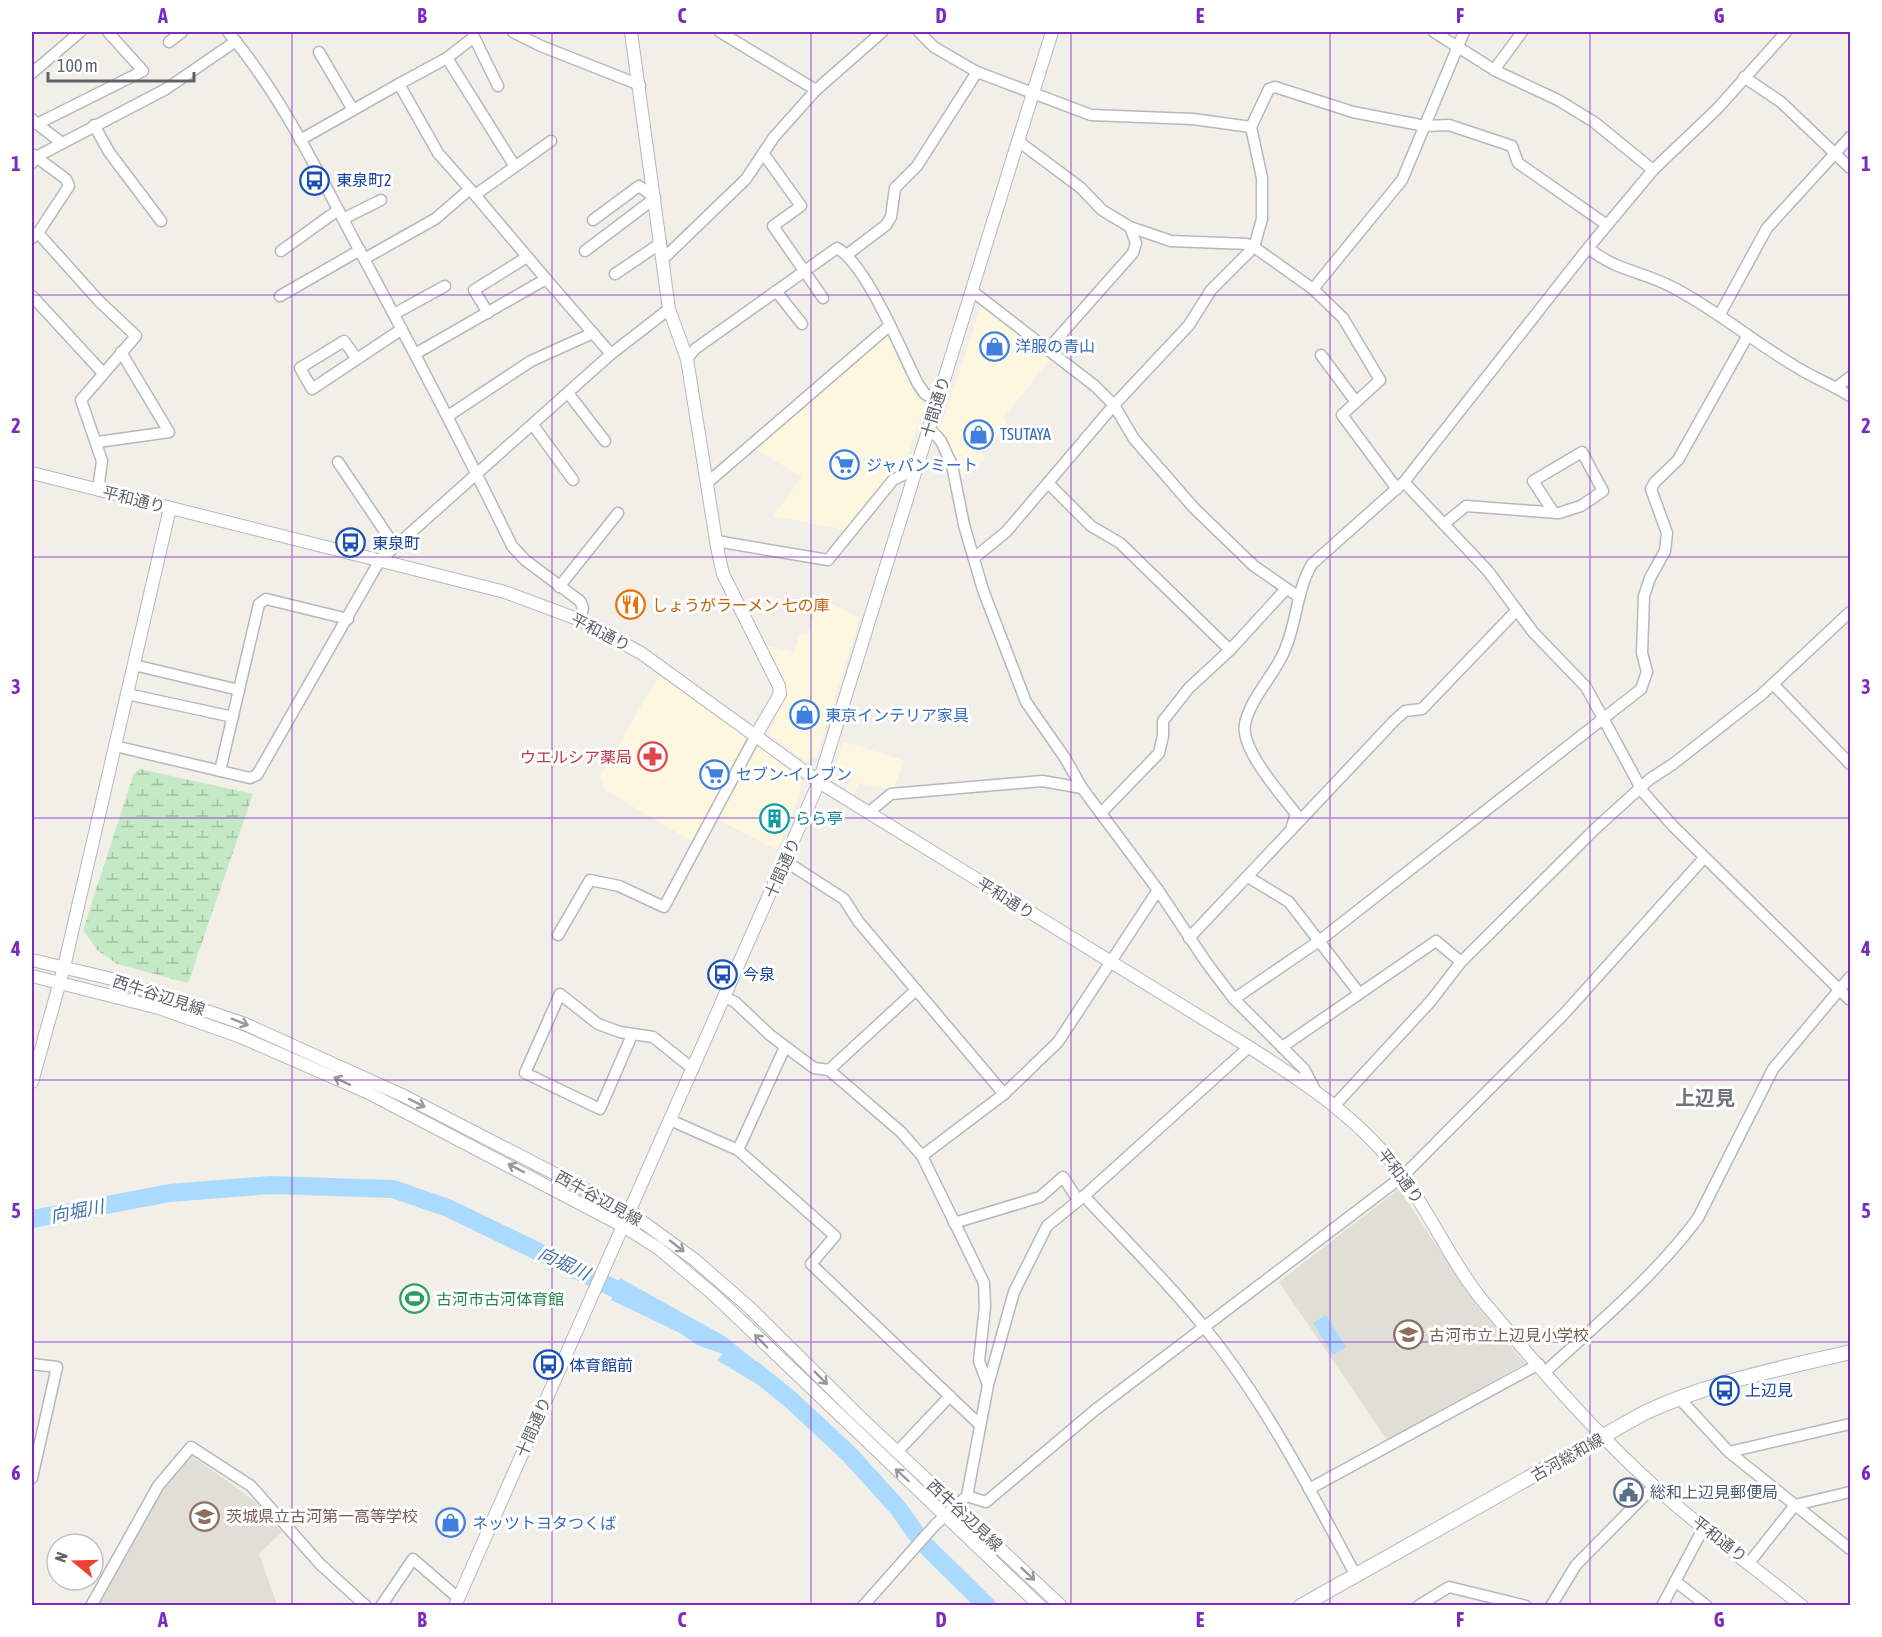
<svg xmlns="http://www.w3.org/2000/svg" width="1882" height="1637" font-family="'Asap Condensed','Noto Sans JP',sans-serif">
	<defs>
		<pattern id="wetland-marsh" width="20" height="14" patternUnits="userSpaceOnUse" patternTransform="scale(1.5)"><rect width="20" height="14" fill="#c5e8c5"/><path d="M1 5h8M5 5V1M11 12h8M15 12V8" fill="none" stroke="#a3c0a4"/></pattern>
	</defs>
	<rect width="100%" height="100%" fill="#f1efe8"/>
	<g fill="#fef7e0">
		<path d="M982,305L1052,358L1003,418L1008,425L981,452L985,459L960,479L953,453L939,431Z"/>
		<path d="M887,335L917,399L925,405L907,458L847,530L773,516L802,477L754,448Z"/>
		<path d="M814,594L860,618L816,758L805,761L769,734L784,696L783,678L764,645L794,652L800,633L807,635L814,617L808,613Z"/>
		<path d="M659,675L749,739L696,844L605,790L600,777Z"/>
		<path d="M843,741L905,761L893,789L859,783L853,796L845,792L852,777L835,770Z"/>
		<path d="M758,745L802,781L799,797L777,850L717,819L754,746Z"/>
	</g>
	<g fill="#e1ded6">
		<path d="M1399,1189L1477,1306L1525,1363L1388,1441L1279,1282Z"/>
		<path d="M192,1456L252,1499L282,1532L259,1554L277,1605L93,1606L153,1500Z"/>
	</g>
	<path fill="url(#wetland-marsh)" d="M140,769L253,794L188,983L117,964L97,950L83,930L134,773Z"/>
	<g fill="#aadaff">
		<path d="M620,1278L726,1337L775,1377L774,1385L760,1386L717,1360L723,1354L697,1345L680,1333L611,1300Z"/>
		<path d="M1326,1315L1346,1347L1333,1355L1313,1323Z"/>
	</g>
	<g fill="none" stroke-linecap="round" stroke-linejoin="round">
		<g stroke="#aadaff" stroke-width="18">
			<path d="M32,1219L170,1193L270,1185L393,1189L448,1208L636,1299"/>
			<path d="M754,1370L791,1400L849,1454L898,1508L922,1542L987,1606"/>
		</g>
		<defs>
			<g id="minor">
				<path d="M228,32C281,95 317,170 355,242C409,342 462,443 512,546L525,560L580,601L583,608L580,620"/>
				<path d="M513,32L541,46L640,85"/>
				<path d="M720,32L816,90"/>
				<path d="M919,32L934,47L977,72L1091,115L1193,119L1251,127L1269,89L1275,87L1353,112L1425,126L1449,125L1512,146L1518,163L1607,225"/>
				<path d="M1434,32L1496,71L1558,100L1594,122L1653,170"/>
				<path d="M169,42L182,32"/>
				<path d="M319,52L353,110"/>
				<path d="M447,58L399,84L438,153L475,195"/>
				<path d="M1494,70L1522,32"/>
				<path d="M32,73L80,32"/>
				<path d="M1744,77L1781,102L1850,168"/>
				<path d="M498,86L474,37L447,58L514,165"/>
				<path d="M32,119L37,124L143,71L108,32"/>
				<path d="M37,124L62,143"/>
				<path d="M94,125L109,152L161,221"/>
				<path d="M300,140L399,84"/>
				<path d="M1018,141L1081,188L1102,210L1130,227L1171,241L1247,244L1254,247L1313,289L1343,318L1380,380L1342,415L1397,489"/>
				<path d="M763,153L801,206L773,226L823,298"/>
				<path d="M32,163L36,157L166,89L236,41"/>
				<path d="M343,219L381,200"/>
				<path d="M38,233L99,301L136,336L81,400L102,461L98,490"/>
				<path d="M32,238L38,233L69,186L66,179L32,154"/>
				<path d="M1588,248C1618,272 1643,271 1674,288C1718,311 1755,343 1798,368C1814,378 1833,385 1850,396"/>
				<path d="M281,251L338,210"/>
				<path d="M585,251L655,198L639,186L593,220"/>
				<path d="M848,254L886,225L891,217L895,188L917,166L977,72"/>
				<path d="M364,259L435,219L470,189"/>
				<path d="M663,259L746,179L774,137L816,90L882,32"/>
				<path d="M615,274L661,243"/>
				<path d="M546,279L475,195L551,141"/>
				<path d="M1313,289L1402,180L1464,32"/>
				<path d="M776,291L802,324"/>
				<path d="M972,291L1095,386L1114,405L1134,439L1194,508L1254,566L1299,597"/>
				<path d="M32,296L103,373"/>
				<path d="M280,296L360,250"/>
				<path d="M488,313L474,290L527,257"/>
				<path d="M394,314L445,286"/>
				<path d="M1720,314L1767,228L1850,137"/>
				<path d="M1048,349L1133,253L1136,243L1130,227"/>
				<path d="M415,354L546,279L611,354"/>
				<path d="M1321,355L1356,402"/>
				<path d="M357,359L344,341L300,368L312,389L402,329"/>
				<path d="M687,359L695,349L837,248C867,265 901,351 918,384L925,394L937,401"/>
				<path d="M1837,387L1850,377"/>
				<path d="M568,393L605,441"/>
				<path d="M448,416L531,361L593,333"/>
				<path d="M533,425L573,480"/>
				<path d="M929,428L941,441L952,465L964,525L983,590L1026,702L1065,758L1082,788L1158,890L1206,962L1234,999L1304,1069L1314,1088"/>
				<path d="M98,442L169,432L121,352"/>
				<path d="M338,462L394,545"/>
				<path d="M1404,482L1488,571L1533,632L1586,687L1643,792L1673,826L1850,1000"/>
				<path d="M707,483L889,326"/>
				<path d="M1048,483L1091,526L1120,543L1230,650L1189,688L1163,721V736L1159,753L1101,813"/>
				<path d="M1444,524L1466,506L1559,513L1581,506L1603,491L1582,452L1533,481L1554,513"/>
				<path d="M716,541L828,560L893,480L915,469"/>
				<path d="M974,558L1006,532L1114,405L1189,325L1211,290L1254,247L1262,219V178L1251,127"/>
				<path d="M559,587L618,513"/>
				<path d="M1230,650L1286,589"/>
				<path d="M134,665L239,690"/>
				<path d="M1773,684L1850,764"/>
				<path d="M127,694L233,717"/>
				<path d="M115,746L250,778L257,775L380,560L611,354L669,309"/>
				<path d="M220,771L259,604L266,599L348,619"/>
				<path d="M868,813L891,794L1042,781L1082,788"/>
				<path d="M1292,826L1296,814C1281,794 1240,749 1245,724C1246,717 1250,709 1253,703C1263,684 1279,667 1286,647C1297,620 1297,589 1312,564L1404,482L1588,248L1653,170L1717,109L1786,32"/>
				<path d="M785,861L844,899L858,921L1004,1094"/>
				<path d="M1248,877L1289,902L1359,993"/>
				<path d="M558,935L590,880L619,886L664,907L756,735"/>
				<path d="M1189,938L1394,721L1405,711L1422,709L1517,610"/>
				<path d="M725,997L735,1002L770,1035L814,1068L829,1070L901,1132L922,1156L984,1283L985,1307L979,1361L988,1385"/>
				<path d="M1234,999L1319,941L1641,689L1647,672L1642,653L1644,596L1650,578L1665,551L1667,533L1651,489L1655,482L1678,460L1748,335"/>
				<path d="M632,1035L600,1109L525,1073L560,994L598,1024L620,1032L653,1037L693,1069"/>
				<path d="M1282,1047L1436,941L1461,962"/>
				<path d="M829,1070L916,990"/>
				<path d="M1335,1105L1430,1002L1461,962L1596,828L1650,779L1673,764L1761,695L1850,612"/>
				<path d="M670,1120L738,1150L785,1047"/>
				<path d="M738,1150L835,1236L811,1264L980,1425"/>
				<path d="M922,1156L1004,1094L1058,1042L1158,890"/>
				<path d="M1084,1196C1124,1239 1167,1281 1204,1327C1265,1402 1311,1491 1356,1576"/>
				<path d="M954,1223L1040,1197L1063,1177L1078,1200"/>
				<path d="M32,1364L57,1367L32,1478"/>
				<path d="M1545,1372C1598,1323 1655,1276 1698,1218L1773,1069L1850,977"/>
				<path d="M1678,1397L1729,1452L1850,1549"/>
				<path d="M897,1452L950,1396"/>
				<path d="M1729,1452L1850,1424"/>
				<path d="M1309,1489L1539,1364"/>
				<path d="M967,1496L986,1502L1095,1410L1403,1176L1564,1014L1704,858"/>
				<path d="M1749,1563L1795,1505L1850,1492"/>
				<path d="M1675,1581L1707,1606"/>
				<path d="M91,1606L158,1486L191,1447L251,1486L320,1564L366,1606"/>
				<path d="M381,1606L413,1559L458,1598"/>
				<path d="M863,1606L935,1525L967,1496L988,1385L1014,1292L1047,1226L1084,1196L1249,1047"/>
				<path d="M1418,1606L1449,1587L1526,1606"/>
				<path d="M1551,1606L1576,1565L1654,1486"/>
				<path d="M1662,1606L1704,1527"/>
			</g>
			<g id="tertiary">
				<path d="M631,32L669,309L687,359L717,547L723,574L779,686L780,694L756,735"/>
				<path d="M32,473L505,592L580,620L641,653L819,782L1249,1047C1308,1085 1362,1120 1404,1178C1432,1217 1452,1263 1482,1300C1536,1364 1592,1430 1654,1486C1701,1529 1753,1566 1802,1606"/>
				<path d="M32,960L112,979L245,1024L404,1096L629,1212L695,1260L750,1308L857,1414L1061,1606"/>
				<path d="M32,976L159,1008L241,1037L367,1092L623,1226L658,1248L713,1294L1040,1606"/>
				<path d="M32,1082L64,967L170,508"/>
				<path d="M455,1606L819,782L1052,32"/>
			</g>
			<path id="secondary" d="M1301,1606L1644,1413C1710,1382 1780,1369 1850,1352"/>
		</defs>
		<use href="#minor" stroke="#b5b8bc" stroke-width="13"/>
		<use href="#tertiary" stroke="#b5b8bc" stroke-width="14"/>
		<use href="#secondary" stroke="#b6babf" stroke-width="16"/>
		<use href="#minor" stroke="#fff" stroke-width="10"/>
		<use href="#tertiary" stroke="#fff" stroke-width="12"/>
		<use href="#secondary" stroke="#fff" stroke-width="14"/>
	</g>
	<defs><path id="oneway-shaft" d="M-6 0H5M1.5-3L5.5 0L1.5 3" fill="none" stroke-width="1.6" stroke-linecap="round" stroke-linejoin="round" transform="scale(1.5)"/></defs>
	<g stroke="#979a9d">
		<use href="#oneway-shaft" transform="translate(240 1022) rotate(22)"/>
		<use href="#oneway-shaft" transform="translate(342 1081) rotate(-155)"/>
		<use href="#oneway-shaft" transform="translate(417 1103) rotate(27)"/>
		<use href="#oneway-shaft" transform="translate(516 1168) rotate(-153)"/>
		<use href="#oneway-shaft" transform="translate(677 1246) rotate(38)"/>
		<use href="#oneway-shaft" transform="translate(761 1341) rotate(-134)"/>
		<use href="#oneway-shaft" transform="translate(821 1378) rotate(45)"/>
		<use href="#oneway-shaft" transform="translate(902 1475) rotate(-137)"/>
		<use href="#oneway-shaft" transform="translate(1028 1574) rotate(43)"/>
	</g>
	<path fill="none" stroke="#7b2cbf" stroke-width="1.5" stroke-opacity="0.55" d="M292,32V1606M552,32V1606M811,32V1606M1071,32V1606M1330,32V1606M1590,32V1606M32,295H1850M32,557H1850M32,818H1850M32,1080H1850M32,1342H1850"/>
	<defs>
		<symbol id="bus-ring" viewBox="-11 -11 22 22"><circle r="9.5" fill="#fff" stroke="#1a4fb4" stroke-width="1.5"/><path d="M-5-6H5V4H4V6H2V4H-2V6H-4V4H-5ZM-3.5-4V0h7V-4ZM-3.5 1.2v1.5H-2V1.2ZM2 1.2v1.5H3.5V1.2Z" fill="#1a4fb4"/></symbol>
		<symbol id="shop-ring" viewBox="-11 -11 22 22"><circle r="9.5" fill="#fff" stroke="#3f7fe0" stroke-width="1.5"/><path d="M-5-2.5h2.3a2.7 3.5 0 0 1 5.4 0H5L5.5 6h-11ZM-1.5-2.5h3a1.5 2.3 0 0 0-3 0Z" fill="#3f7fe0"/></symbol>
		<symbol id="supermarket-ring" viewBox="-11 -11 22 22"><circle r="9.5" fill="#fff" stroke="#3f7fe0" stroke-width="1.5"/><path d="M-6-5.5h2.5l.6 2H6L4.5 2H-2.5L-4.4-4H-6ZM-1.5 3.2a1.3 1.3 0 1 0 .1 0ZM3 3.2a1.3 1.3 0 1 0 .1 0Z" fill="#3f7fe0"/></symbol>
		<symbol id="restaurant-ring" viewBox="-11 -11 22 22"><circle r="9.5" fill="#fff" stroke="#e8710a" stroke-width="1.5"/><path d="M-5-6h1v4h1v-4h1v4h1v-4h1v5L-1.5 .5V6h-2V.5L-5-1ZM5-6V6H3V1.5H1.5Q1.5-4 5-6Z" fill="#e8710a"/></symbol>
		<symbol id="pharmacy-ring" viewBox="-11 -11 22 22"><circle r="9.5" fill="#fff" stroke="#e0444e" stroke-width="1.5"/><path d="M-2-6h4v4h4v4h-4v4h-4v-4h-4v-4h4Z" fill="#e0444e"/></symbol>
		<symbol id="building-ring" viewBox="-11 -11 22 22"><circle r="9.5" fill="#fff" stroke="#0f9aa8" stroke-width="1.5"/><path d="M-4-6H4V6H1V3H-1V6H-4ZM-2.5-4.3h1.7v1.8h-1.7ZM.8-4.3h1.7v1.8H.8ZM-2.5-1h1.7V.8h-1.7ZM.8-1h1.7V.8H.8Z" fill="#0f9aa8"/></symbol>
		<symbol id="stadium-ring" viewBox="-11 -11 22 22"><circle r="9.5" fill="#fff" stroke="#2e9e5b" stroke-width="1.5"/><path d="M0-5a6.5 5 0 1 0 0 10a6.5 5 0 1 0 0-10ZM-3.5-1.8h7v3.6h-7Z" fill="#2e9e5b"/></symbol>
		<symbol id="school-ring" viewBox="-11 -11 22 22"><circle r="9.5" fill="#fff" stroke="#8d6e63" stroke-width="1.5"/><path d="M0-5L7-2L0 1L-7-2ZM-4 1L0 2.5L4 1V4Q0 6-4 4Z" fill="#8d6e63"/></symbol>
		<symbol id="civic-ring" viewBox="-11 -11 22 22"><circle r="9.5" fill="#fff" stroke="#5c6f8a" stroke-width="1.5"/><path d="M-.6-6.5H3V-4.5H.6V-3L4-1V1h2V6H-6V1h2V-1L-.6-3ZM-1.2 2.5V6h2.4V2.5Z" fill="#5c6f8a"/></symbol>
	</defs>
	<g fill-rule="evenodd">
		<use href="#bus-ring" x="298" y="164" width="33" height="33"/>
		<use href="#shop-ring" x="978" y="330" width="33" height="33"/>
		<use href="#shop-ring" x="962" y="418" width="33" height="33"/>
		<use href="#supermarket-ring" x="828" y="448" width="33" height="33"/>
		<use href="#bus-ring" x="334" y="526" width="33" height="33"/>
		<use href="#restaurant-ring" x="614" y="588" width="33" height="33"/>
		<use href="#shop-ring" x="788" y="698" width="33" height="33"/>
		<use href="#pharmacy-ring" x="636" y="740" width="33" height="33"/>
		<use href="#supermarket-ring" x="698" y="758" width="33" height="33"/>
		<use href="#building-ring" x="758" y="802" width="33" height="33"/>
		<use href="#bus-ring" x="706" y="958" width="33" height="33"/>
		<use href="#stadium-ring" x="398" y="1282" width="33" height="33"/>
		<use href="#school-ring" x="1392" y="1318" width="33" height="33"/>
		<use href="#bus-ring" x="532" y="1348" width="33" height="33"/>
		<use href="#bus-ring" x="1708" y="1374" width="33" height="33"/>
		<use href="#civic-ring" x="1612" y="1476" width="33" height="33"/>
		<use href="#school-ring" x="188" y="1500" width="33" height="33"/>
		<use href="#shop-ring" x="434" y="1506" width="33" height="33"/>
	</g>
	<g text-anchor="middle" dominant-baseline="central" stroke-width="6" stroke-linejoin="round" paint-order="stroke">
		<g font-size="16" fill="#164399" stroke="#fff" text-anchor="start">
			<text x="336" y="180">東泉町2</text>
			<text x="372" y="543">東泉町</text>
			<text x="743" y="974">今泉</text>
			<text x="569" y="1365">体育館前</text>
			<text x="1745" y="1390">上辺見</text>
		</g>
		<g font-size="16" fill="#366cbe" stroke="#fff" text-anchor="start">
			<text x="1015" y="346">洋服の青山</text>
			<text x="1000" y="434">TSUTAYA</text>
			<text x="866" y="465">ジャパンミート</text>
			<text x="825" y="715">東京インテリア家具</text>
			<text x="736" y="774">セブン-イレブン</text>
			<text x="472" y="1523">ネッツトヨタつくば</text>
		</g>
		<g font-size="16" fill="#5f6368" stroke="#fff">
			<text transform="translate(935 407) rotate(-73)">十間通り</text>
			<text transform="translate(134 499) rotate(14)">平和通り</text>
			<text transform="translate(601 632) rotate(27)">平和通り</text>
			<text transform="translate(782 868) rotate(-66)">十間通り</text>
			<text transform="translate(1006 898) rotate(32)">平和通り</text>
			<text transform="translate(159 995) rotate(18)">西牛谷辺見線</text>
			<text transform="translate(1401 1176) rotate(53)">平和通り</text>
			<text transform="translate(599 1198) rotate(29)">西牛谷辺見線</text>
			<text transform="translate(533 1427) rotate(-66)">十間通り</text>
			<text transform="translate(1567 1457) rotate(-29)">古河総和線</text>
			<text transform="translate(965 1515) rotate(43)">西牛谷辺見線</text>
			<text transform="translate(1720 1539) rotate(38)">平和通り</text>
		</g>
		<g font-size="16" fill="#c56008" stroke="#fff" text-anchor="start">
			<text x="652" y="605">しょうがラーメン 七の庫</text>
		</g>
		<g font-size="16" fill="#be3a42" stroke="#fff" text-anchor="end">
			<text x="632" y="757">ウエルシア薬局</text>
		</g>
		<g font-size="16" fill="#0d838f" stroke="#fff" text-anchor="start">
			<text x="795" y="818">らら亭</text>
		</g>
		<g font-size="16" fill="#27864d" stroke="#fff" text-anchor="start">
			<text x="436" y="1299">古河市古河体育館</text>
		</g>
		<g font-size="16" fill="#785e54" stroke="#fff" text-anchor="start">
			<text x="1429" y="1335">古河市立上辺見小学校</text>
			<text x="226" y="1516">茨城県立古河第一高等学校</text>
		</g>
		<g font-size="16" fill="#4e5e75" stroke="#fff" text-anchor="start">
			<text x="1650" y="1492">総和上辺見郵便局</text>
		</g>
		<g font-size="18" font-style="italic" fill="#4174aa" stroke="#fff">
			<text transform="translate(77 1211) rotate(-11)">向堀川</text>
			<text transform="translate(564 1263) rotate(25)">向堀川</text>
		</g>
		<g font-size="20" font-weight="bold" fill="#70757a" stroke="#fff">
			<text x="1705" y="1097">上辺見</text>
		</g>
	</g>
	<rect width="1882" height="1637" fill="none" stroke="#ffffff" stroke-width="66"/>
	<g transform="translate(75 1562) rotate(289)"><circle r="28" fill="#ffffff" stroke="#bfc1c3" stroke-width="1.5"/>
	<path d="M0-4.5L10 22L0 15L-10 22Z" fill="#ea4335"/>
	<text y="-9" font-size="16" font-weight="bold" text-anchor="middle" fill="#5f6368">N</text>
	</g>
	<path d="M48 72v9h146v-9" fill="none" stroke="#5f6368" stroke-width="3"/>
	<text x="57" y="72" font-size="18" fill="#5f6368" stroke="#ffffff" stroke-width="4.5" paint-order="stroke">100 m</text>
	<rect x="33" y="33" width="1816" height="1571" fill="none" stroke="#7b2cbf" stroke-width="2"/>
	<g font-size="20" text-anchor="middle" font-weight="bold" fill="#7b2cbf">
		<text x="163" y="23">A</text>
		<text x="422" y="23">B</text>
		<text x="682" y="23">C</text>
		<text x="941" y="23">D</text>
		<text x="1200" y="23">E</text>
		<text x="1460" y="23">F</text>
		<text x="1719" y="23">G</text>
		<text x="16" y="171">1</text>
		<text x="1866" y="171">1</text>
		<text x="16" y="433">2</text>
		<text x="1866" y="433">2</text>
		<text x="16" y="694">3</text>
		<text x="1866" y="694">3</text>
		<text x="16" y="956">4</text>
		<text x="1866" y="956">4</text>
		<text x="16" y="1218">5</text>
		<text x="1866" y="1218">5</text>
		<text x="16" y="1480">6</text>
		<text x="1866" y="1480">6</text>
		<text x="163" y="1627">A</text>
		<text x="422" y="1627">B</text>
		<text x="682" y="1627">C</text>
		<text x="941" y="1627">D</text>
		<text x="1200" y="1627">E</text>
		<text x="1460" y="1627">F</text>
		<text x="1719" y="1627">G</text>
	</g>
</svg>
